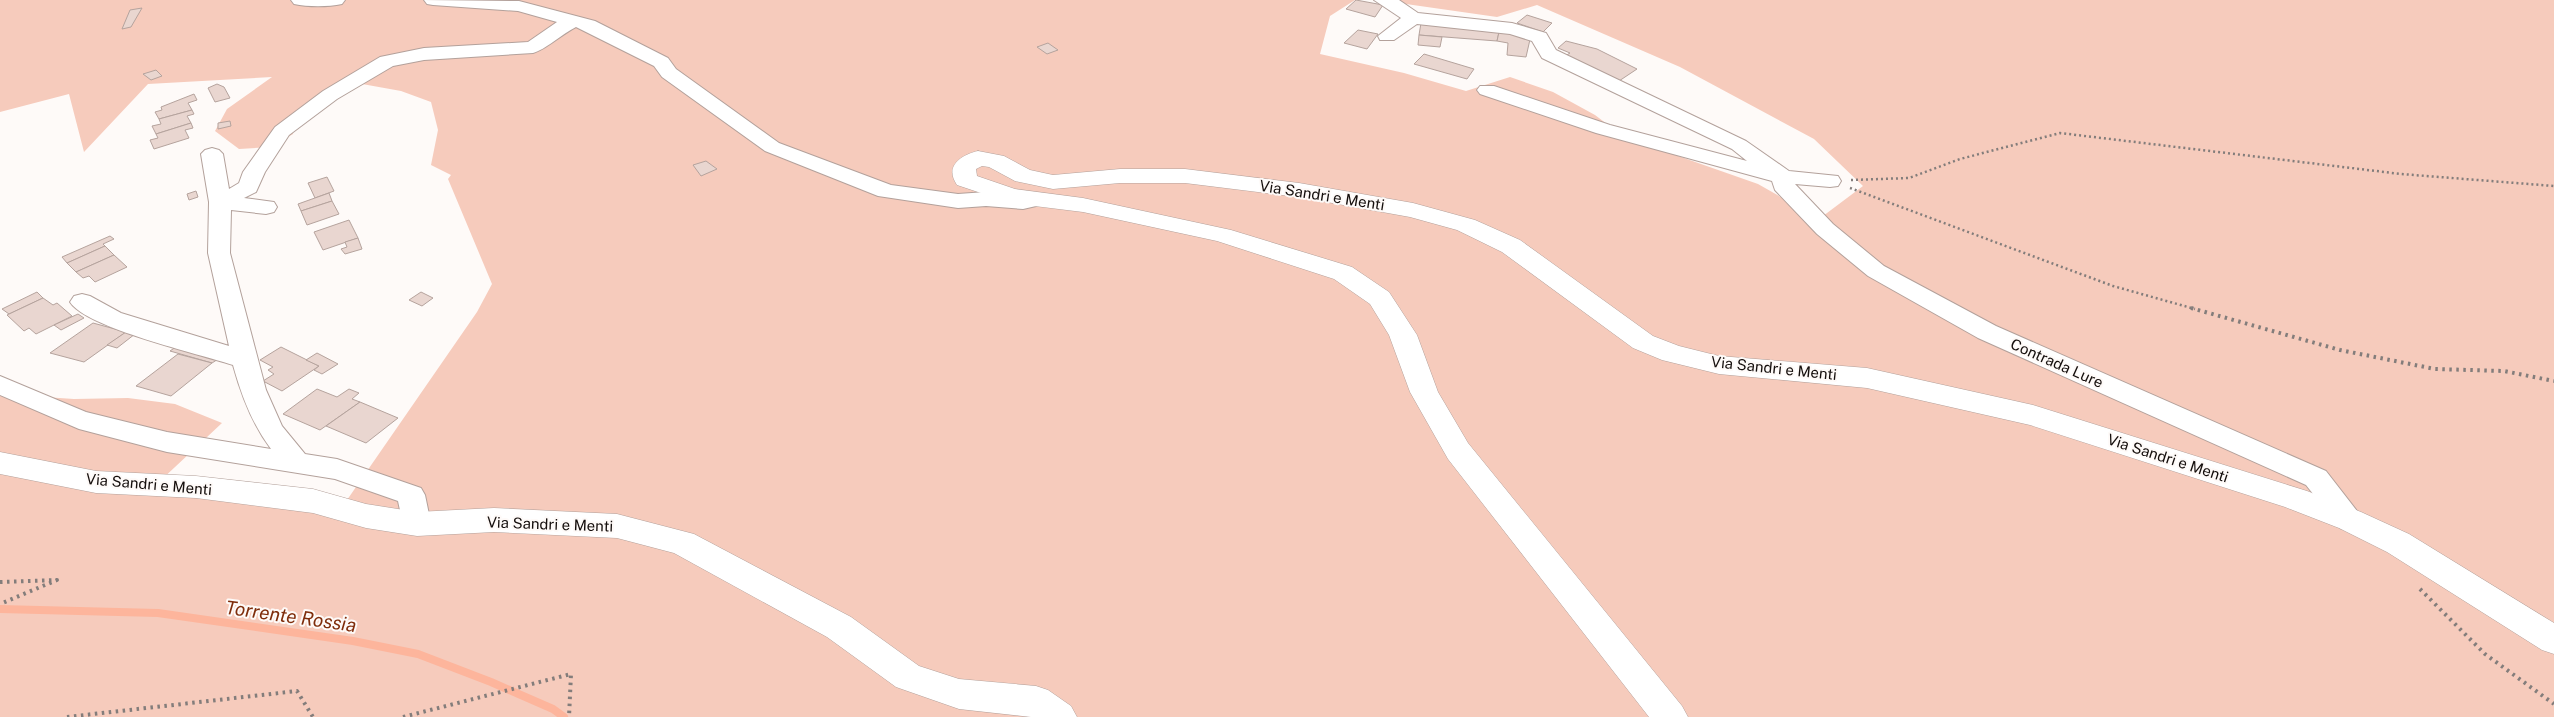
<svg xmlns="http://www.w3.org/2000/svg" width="2554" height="717" font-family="'Public Sans',sans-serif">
	<rect width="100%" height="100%" fill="#fefaf8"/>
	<path fill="#f6cbbc" d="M0,0H1355L1330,16L1320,54L1404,73L1466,91L1510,77L1553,92L1595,115L1624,137L1758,184L1819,219L1863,186L1814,139L1680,67L1537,5L1497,17L1378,0H2554V717H0V394L74,399L128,398L175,404L222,423L159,482L347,500L477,312L492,284L448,179L451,175L431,165L438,130L431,102L401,91L351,82L295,121L293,134L271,147L239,149L215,131L227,109L272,77L148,84L84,152L69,94L0,112Z"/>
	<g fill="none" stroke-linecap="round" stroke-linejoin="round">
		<path stroke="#fdb59c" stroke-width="8" d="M0,609L158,613L353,641L418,654L491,682L553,709L564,717"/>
	</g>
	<g fill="#e9d6d0" stroke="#b5a39d">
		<path d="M1356,0L1383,5L1375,17L1346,9Z"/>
		<path d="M142,8L131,27L122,29L130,10Z"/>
		<path d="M1527,15L1552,23L1543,32L1517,23Z"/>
		<path d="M1421,23L1499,32L1497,41L1419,35Z"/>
		<path d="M1358,30L1378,34L1367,49L1344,43Z"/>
		<path d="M1499,32L1531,35L1526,57L1507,55L1508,43L1497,41Z"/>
		<path d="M1419,35L1442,37L1440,47L1418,45Z"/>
		<path d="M1566,41L1597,49L1637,69L1619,81L1565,56L1570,53L1558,48Z"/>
		<path d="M1048,43L1058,50L1047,54L1037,47Z"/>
		<path d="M1424,54L1474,69L1467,79L1414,64Z"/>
		<path d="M156,70L162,76L151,80L143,74Z"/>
		<path d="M217,84L224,87L230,98L215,102L208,88Z"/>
		<path d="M194,94L197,100L188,103L192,110L159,119L155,112L162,110L161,107Z"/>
		<path d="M192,110L194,114L187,116L191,123L156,134L152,126L161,124L159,119Z"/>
		<path d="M230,121L231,126L218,129V123Z"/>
		<path d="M191,123L193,128L185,130L189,138L154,149L150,140L158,138L156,134Z"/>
		<path d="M706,161L717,169L701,176L693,165Z"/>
		<path d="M327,177L334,191L315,198L308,183Z"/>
		<path d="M196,191L198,197L189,200L187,194Z"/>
		<path d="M329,193L332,201L301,211L298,204Z"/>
		<path d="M332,201L339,214L307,225L301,211Z"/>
		<path d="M349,220L358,238L323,250L314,232Z"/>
		<path d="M110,236L114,239L103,244L105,246L67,263L62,257Z"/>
		<path d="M358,238L362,249L345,254L341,249L347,247L345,242Z"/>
		<path d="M105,246L114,255L76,272L67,263Z"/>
		<path d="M114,255L127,267L95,282L89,276L83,278L76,272Z"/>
		<path d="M37,292L43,298L9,314L2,309Z"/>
		<path d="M421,292L433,298L422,306L409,300Z"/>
		<path d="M43,298L53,305L57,303L72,316L36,334L29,328L24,331L7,315Z"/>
		<path d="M78,314L84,318L61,330L54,325Z"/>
		<path d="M93,323L126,332L84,362L50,353Z"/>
		<path d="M126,332L135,334L117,348L107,345Z"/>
		<path d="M186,340L226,354L212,363L170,351Z"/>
		<path d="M281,347L319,366L282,391L263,381L274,374L268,370L273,367L260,360Z"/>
		<path d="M317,353L338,364L322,374L314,370L319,366L306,360Z"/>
		<path d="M178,354L212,363L171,396L136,386Z"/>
		<path d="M317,389L337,397L349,389L359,393L352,399L360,402L320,430L283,414Z"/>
		<path d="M360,402L398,418L366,443L326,426Z"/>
	</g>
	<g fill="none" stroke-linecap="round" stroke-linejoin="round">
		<defs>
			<g id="minor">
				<path d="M291,0H345L342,4C328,7 308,7 294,4Z"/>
				<path d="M424,0L519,1L595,21L668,58L676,69L779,143L891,185L958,194L986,192L1045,194L1048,199L1045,204L1023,209L986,206L958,208L878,196L765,151L662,77L654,66L576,27C562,34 545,50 533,53L424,60L393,66L337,99L289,135L265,172L256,192L244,198L274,202L277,207L274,212L266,214L231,210L230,253L266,390L282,426L305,454L337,459L421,488L425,495L431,524L427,532L417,535L407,532L403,524L398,501L335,479L167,452L79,429L0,395V376L86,412L167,432L271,449C252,424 241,394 233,365C200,354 86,328 70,302L74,296L82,294L90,296L121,313L229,346L208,253L209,202L201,154L205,150L212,148L219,150L223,154L229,189L239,183L243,172L275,127L323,91L380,57L424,48L528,42L557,22L518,11L433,5L427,4Z"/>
				<path d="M1374,0H1399L1418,13L1512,23L1546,33L1556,50L1746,141L1789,171L1838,176L1841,181L1838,186L1830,187L1795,184L1833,224L1884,266L1996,326L2326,471L2364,520L2360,528L2350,531L2340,528L2306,485L1978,338L1868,276L1817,234L1775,190L1772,181L1596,133L1480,94L1477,90L1480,86H1494L1610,125L1747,161L1732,149L1542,58L1532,41L1510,34L1417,24L1394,40H1380L1378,36L1401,18Z"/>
			</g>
			<g id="secondary">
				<path d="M978,151L1004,156L1030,170L1053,175L1120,169H1185L1299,183L1413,203L1475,220L1520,240L1653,336L1679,346L1719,356L1867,368L2033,405L2307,491L2361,512L2409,534L2554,623V654L2542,650L2387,552L2339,528L2285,507L2030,425L1867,388L1719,374L1662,360L1633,348L1502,252L1457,230L1410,217L1299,197L1185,183H1120L1053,189L1015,181L989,167L982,166L976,169L977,176L1015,189L1083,198L1231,230L1352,267L1389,292L1417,335L1438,392L1468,443L1682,706L1688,717H1649L1448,459L1410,392L1389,335L1370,304L1334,279L1217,241L1083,212L1011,203L957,185C944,166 961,155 978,151Z"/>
				<path d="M0,452L96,471L196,476L313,489L366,504L417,512L494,508L617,514L694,534L851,617L919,666L959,679L1036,686L1048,690L1071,706L1077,717H1031L959,709L896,687L827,637L674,553L617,538L494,532L417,536L366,528L313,513L196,498L96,493L0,474Z"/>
			</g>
		</defs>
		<use href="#minor" stroke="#b3a19b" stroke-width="2"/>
		<use href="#secondary" stroke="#b3a19b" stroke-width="1"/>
		<g stroke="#837d7b" stroke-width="2.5" stroke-dasharray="2 3" stroke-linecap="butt">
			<path d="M1851,180L1909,178L1960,159L2060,133L2401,174L2554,186"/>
			<path d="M1850,188L2113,286L2195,309"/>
		</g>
		<g stroke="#837d7b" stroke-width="4" stroke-dasharray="2.5 4.5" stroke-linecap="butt">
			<path d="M2191,308L2340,350L2435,369L2504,371L2554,381"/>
			<path d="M0,582L57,580L0,604"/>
			<path d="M2420,589L2485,654L2554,704"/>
			<path d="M67,717L297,691L313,717"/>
			<path d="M403,717L571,674L569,717"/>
		</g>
		<use href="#minor" fill="#fff" fill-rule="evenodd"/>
		<use href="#secondary" fill="#fff" fill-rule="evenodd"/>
	</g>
	<g text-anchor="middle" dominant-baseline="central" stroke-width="4" stroke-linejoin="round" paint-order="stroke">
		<g font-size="15" fill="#140e0c" stroke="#fefaf8">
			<text transform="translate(1322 195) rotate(9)">Via Sandri e Menti</text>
			<text transform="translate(2057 363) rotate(24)">Contrada Lure</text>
			<text transform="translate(1774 368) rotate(6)">Via Sandri e Menti</text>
			<text transform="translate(2168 458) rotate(18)">Via Sandri e Menti</text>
			<text transform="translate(149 484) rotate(5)">Via Sandri e Menti</text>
			<text transform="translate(550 524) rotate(2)">Via Sandri e Menti</text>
		</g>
		<g font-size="19" font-style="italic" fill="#7f2d0b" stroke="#fefaf8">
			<text transform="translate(291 616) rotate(8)">Torrente Rossia</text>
		</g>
	</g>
</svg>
